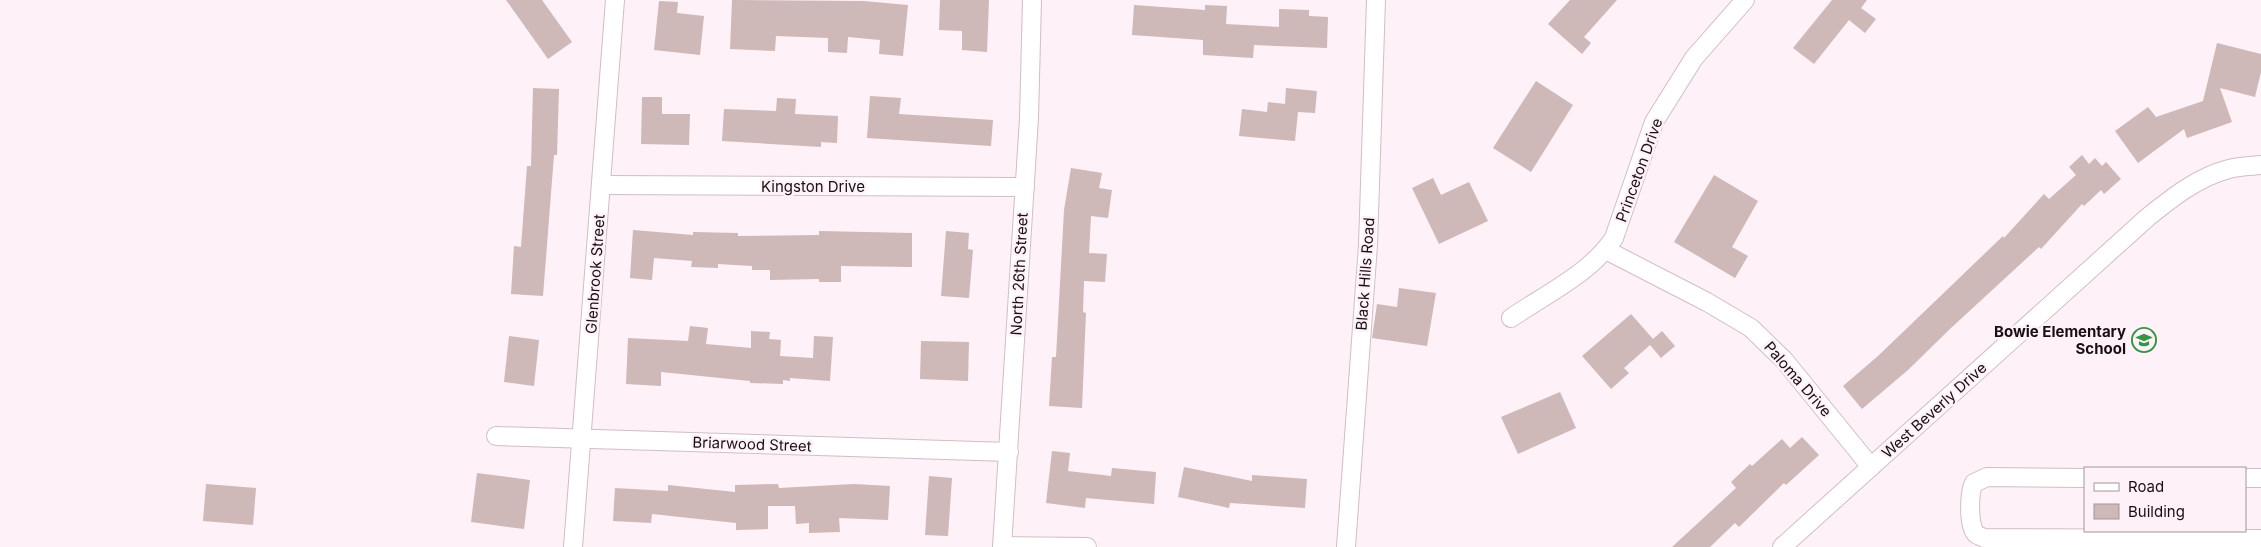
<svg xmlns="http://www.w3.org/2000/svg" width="2261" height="547" font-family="Inter,sans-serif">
	<rect width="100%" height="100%" fill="#fef1f7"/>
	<g fill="#ceb8b8">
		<path d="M506,0H542L572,42L548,59Z"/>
		<path d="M732,0L863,1L908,5L903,56L879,54L880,40L848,37L847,53L828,52V38L776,36L775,51L730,49Z"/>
		<path d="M940,0H989L987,52L962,50V31L939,30Z"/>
		<path d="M1570,0H1617L1584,37L1591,43L1582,54L1548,24Z"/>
		<path d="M1832,0H1867L1861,8L1876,19L1865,33L1849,20L1814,64L1793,48Z"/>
		<path d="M659,1L678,2L677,13L704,16L700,55L654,50Z"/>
		<path d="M1134,5L1205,10V5L1227,6L1226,24L1279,27V9L1309,10V16L1328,17L1327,48L1254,45L1253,58L1203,55V40L1132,35Z"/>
		<path d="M2217,43L2261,54V72L2255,97L2220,88L2232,122L2187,138L2184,129L2138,163L2115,131L2148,107L2156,117L2203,101Z"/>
		<path d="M1536,81L1573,105L1531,172L1493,148Z"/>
		<path d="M533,88L559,89L557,155H554L543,296L511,294L514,246L521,247L527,166H531Z"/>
		<path d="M1286,88L1317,91L1315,113L1298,112L1295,141L1239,136L1242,109L1267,112L1268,102L1285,104Z"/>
		<path d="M870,96L901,98L899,114L993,120L991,146L867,138Z"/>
		<path d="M642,97H662V114H690L689,145L641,144Z"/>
		<path d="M777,98L796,99L795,114L838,116L837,143L821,142V147L722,141L724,109L776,111Z"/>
		<path d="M2082,155L2089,164L2095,158L2102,166L2106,162L2121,179L2104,194L2101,190L2084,206L2082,204L2041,249L2039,247L1951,328L1908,370L1862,409L1843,386L1878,356L2003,236L2004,238L2044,194L2049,199L2076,175L2069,167Z"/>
		<path d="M1071,168L1102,173L1099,188L1112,190L1108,218L1091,216L1089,253L1107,254L1105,282L1084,281L1083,312L1086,313L1082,408L1049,406L1052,357H1056L1064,210Z"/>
		<path d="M1714,175L1758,201L1732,247L1748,256L1735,278L1674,242Z"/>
		<path d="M1433,178L1441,195L1469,182L1488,221L1439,244L1412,188Z"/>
		<path d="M633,230L693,235V232L738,233V236L819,235V231L912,233V267L841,266V282H819V279L770,280V270H752V266L718,264V268L691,267L692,261L654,258L652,280L630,278Z"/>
		<path d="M946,231L969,233L968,249L973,250L969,298L941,296Z"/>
		<path d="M1399,288L1436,293L1427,346L1372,338L1377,304L1397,307Z"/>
		<path d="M1631,314L1653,339L1662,331L1675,346L1661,358L1650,345L1624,368L1629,373L1611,389L1582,356Z"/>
		<path d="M690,326L708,328L706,344L751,348V331L770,332L769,339L781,340L780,356L813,358L814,336L833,337L830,381L790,378V381L783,380V384L750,383V381L661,372V386L626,384L628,338L688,341Z"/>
		<path d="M509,336L539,340L534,386L504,382Z"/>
		<path d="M921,341L969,342L968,381L920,379Z"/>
		<path d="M1560,392L1576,428L1518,454L1501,417Z"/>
		<path d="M1802,437L1819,455L1786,485L1784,483L1739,527L1735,523L1710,547H1672L1736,488L1731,482L1750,464L1752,466L1782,439L1790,448Z"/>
		<path d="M1052,451L1070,453L1068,471L1111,476L1112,468L1156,472L1154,504L1086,498L1085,508L1046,503Z"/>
		<path d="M1184,467L1252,481V475L1307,479L1305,508L1230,503L1229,508L1178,497Z"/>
		<path d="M477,473L530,480L524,529L471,522Z"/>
		<path d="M929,476L952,478L948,536L925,535Z"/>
		<path d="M206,484L256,488L253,525L203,521Z"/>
		<path d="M778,484L779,488L854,484L890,486L888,520L839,518L840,532L809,533V523L796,524L795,506H768V529L736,530V523L652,514L651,523L613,521L615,488L668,491V485L735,492V485Z"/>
	</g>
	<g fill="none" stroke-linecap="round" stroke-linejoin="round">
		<defs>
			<g id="minor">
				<path d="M602,185L1025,187"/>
				<path d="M1606,250L1707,302L1751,328L1784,360L1871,467"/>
				<path d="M1511,318C1546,294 1591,273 1614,238L1654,122L1694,58L1745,0"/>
				<path d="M496,436L1009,452"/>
				<path d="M2085,478L1987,477L1974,483C1969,492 1968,526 1976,534C1978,536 1981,536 1984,538L2261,539"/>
				<path d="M2245,478H2261"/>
				<path d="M1002,546L1087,547"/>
				<path d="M573,547L615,0"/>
				<path d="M1002,547L1029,118L1032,0"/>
				<path d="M1346,547L1368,245L1376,0"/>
				<path d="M1782,547L2148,217C2173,197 2198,177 2229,169C2239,166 2251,166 2261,165"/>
			</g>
		</defs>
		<use href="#minor" stroke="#d1bdc7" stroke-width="20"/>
		<use href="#minor" stroke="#fff" stroke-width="18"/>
	</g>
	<defs>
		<symbol id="school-ring" viewBox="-11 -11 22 22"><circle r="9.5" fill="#fef1f7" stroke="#369446" stroke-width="1.5"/><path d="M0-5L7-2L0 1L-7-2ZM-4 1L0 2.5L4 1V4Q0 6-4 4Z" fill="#369446"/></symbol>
	</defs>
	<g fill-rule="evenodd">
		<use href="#school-ring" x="2130" y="326" width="28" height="28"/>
	</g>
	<g text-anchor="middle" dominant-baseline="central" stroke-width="5" stroke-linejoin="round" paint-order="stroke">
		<g font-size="15" fill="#171013" stroke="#fef1f7">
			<text transform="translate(1639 170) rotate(-70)">Princeton Drive</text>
			<text x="813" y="186">Kingston Drive</text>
			<text transform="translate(595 274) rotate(-86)">Glenbrook Street</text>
			<text transform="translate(1019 274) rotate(-87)">North 26th Street</text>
			<text transform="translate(1365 274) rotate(-86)">Black Hills Road</text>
			<text transform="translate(1798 379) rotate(49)">Paloma Drive</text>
			<text transform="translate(1934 410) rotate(-42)">West Beverly Drive</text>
			<text transform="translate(752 444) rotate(2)">Briarwood Street</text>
		</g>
		<g font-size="15" font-weight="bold" fill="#171013" stroke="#fef1f7" text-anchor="end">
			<text x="2126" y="331">Bowie Elementary<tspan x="2126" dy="17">School</tspan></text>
		</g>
	</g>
	<rect x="2084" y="467" width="162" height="65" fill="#fef1f7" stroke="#a2979c"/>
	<rect x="2094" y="483" width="25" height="8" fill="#ffffff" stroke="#a2979c"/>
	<text x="2128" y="492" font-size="15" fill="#171013">Road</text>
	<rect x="2094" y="504" width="25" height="15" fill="#ceb8b8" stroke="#a2979c"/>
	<text x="2128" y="517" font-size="15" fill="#171013">Building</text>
</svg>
